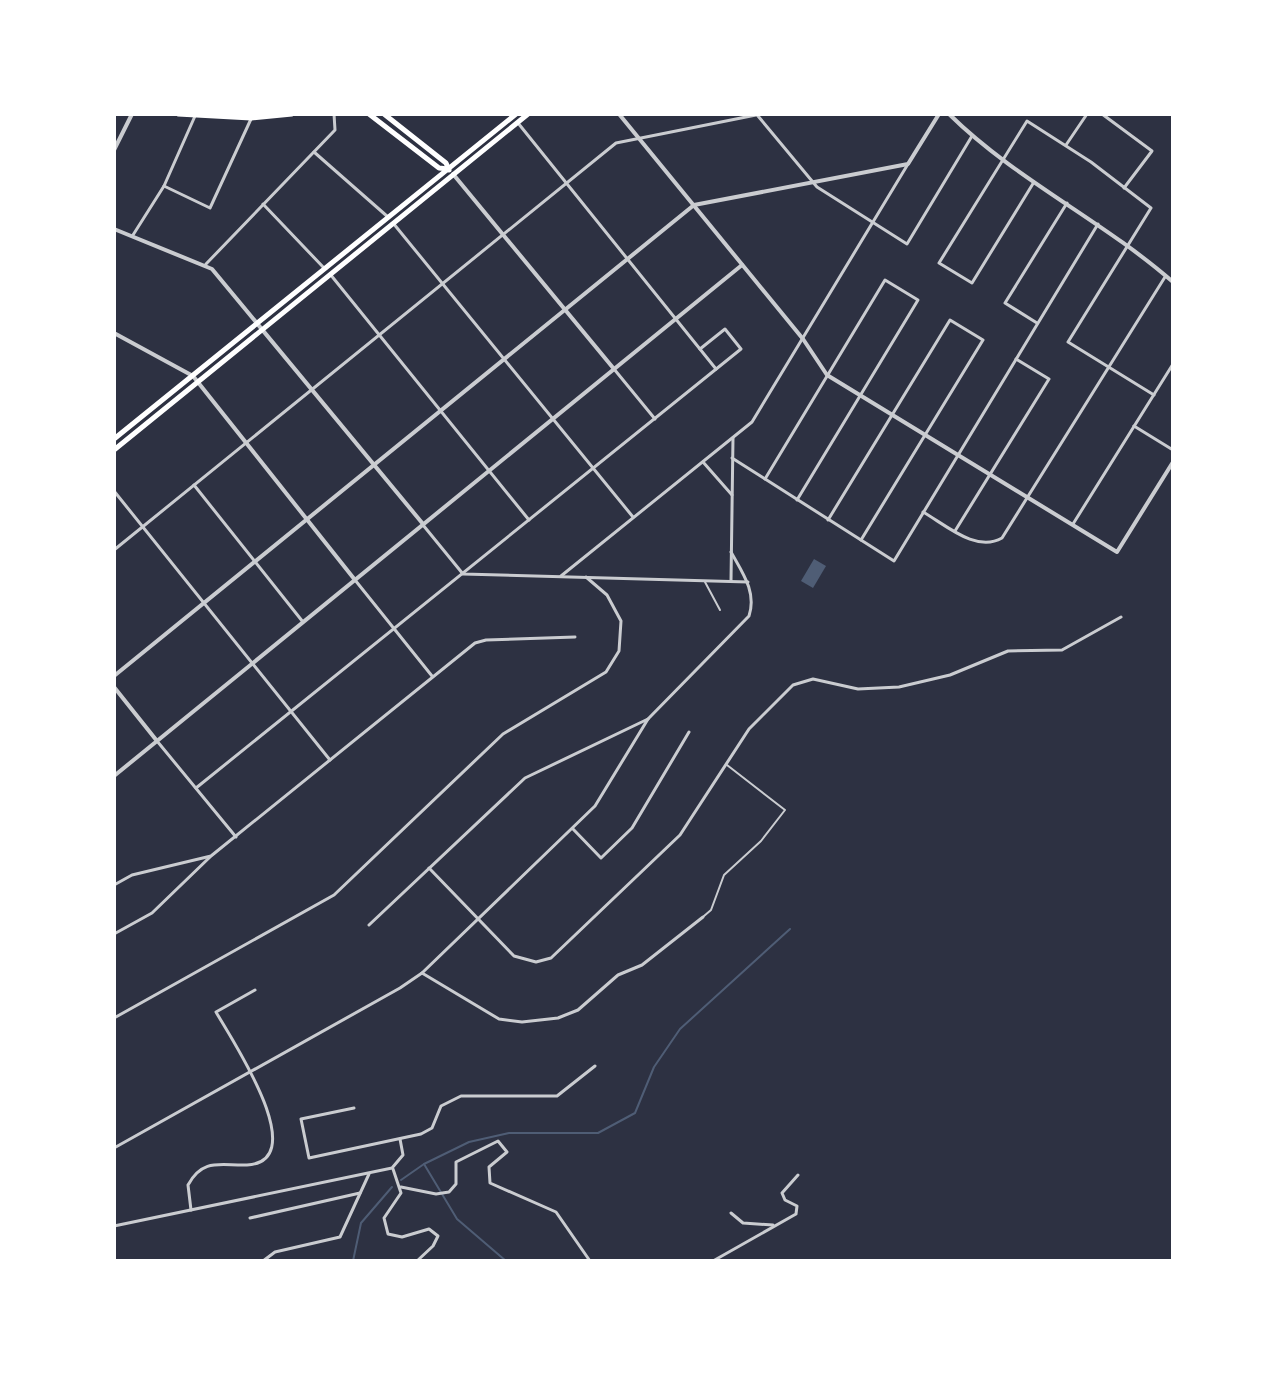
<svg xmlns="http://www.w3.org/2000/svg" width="1287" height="1375" font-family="'PT Sans Narrow',sans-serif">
	<rect width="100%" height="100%" fill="#2d3142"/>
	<path fill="#4f5d75" d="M814,559L826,566L813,588L801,581Z"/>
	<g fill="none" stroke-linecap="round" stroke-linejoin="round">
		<g stroke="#4f5d75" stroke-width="2">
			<path d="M424,1164L457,1219L506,1261"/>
			<path d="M401,1180L424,1164L469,1142L509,1133H598L635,1113L654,1067L680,1029L790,929"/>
			<path d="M353,1261L361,1223L392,1187"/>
		</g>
		<g stroke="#caccd0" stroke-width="2">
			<path d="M705,582L720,610"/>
			<path d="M704,916L711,910L724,875L761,841L785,810L727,765"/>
		</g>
		<g stroke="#caccd0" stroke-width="3">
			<path d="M1102,114L1152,151L1124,188"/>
			<path d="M758,116L817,187L907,244L972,136"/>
			<path d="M518,123L716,369"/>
			<path d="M1066,145L1087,114"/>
			<path d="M314,152L388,217"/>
			<path d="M1034,182L972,283L939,263L1027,121L1091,162L1151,208L1068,342L1154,395"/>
			<path d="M164,186L210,208L251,119"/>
			<path d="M263,204L324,268"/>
			<path d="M393,223L633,517"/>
			<path d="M133,235L164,186L195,116"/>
			<path d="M206,264L335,130L334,114"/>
			<path d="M330,274L529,520"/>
			<path d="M1037,323L1005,303L1067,203"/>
			<path d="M614,369L655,419"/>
			<path d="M1134,426L1173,450"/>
			<path d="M732,458L894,561L1098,224"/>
			<path d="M703,462L732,495"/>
			<path d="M765,479L885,280L918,300L797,500"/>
			<path d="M194,485L303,622"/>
			<path d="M114,491L330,760"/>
			<path d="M923,512C946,525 976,553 1002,538L1165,277"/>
			<path d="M828,520L950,320L983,340L861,540"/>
			<path d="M1073,524L1173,364"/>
			<path d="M423,525L463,574L748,582"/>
			<path d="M955,531L1049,379L1016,359"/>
			<path d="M114,550L616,143L761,114"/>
			<path d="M561,576L752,422L908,164"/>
			<path d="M355,580L432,676"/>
			<path d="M731,581L733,438"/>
			<path d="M157,741L236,837"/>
			<path d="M196,788L741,349L725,329L700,349"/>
			<path d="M573,829L601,858L632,828L689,732"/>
			<path d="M429,868L514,956L536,962L551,958L680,835L749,729L793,685L813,679L858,689L899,687L950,675L1008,651L1062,650L1121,617"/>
			<path d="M114,885L132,875L211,856L475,643L486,640L575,637"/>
			<path d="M369,925L525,778L648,719"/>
			<path d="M114,934L152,913L210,857"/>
			<path d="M422,973L499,1019L522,1022L558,1018L578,1010L618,975L642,965L703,917"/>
			<path d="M114,1018L334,895L503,734L606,672L619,651L621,621L607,595L586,577"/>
			<path d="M354,1108L301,1119L309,1158L421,1134L432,1128L441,1106L461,1096H557L595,1066"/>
			<path d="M114,1148L400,988L422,973L595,806L648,719L749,616C757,592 742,572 731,552"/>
			<path d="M393,1169L401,1193L384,1218L388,1234L402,1237L429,1229L438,1236L433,1246L417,1261"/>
			<path d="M401,1187L436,1194L449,1192L456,1184V1162L498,1141L507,1152L489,1167L490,1183L556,1212L590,1261"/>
			<path d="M191,1210L188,1185C203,1157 222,1166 247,1165C314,1161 230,1037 216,1012L255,990"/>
			<path d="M731,1213L743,1223L773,1225"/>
			<path d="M250,1218L360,1193"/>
			<path d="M114,1226L392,1168L403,1155L400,1139"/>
			<path d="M263,1261L275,1252L340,1237L369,1174"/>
			<path d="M713,1261L796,1214L797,1206L785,1200L782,1193L798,1175"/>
		</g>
		<g stroke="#caccd0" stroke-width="4">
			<path d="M619,114L803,339L827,375L1117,552L1173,462"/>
			<path d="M949,114C1016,180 1102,220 1173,282"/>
			<path d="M114,150L132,114"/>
			<path d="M453,174L614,369"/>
			<path d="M114,229L212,269L423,524"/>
			<path d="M114,333L193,376L355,580"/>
			<path d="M114,676L694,205L908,164L939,114"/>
			<path d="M114,687L157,741"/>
			<path d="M114,776L742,265"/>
		</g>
		<g stroke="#fff" stroke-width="5">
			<path d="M178,114L251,118L292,114"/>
			<path d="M369,114L439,168L448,169"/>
			<path d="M384,114L446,163L449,170"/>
		</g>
		<g stroke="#fff" stroke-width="5">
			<path d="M114,439L516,114"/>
			<path d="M114,450L528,114"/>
		</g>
	</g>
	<rect width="1287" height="1375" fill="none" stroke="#ffffff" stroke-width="232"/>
</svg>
